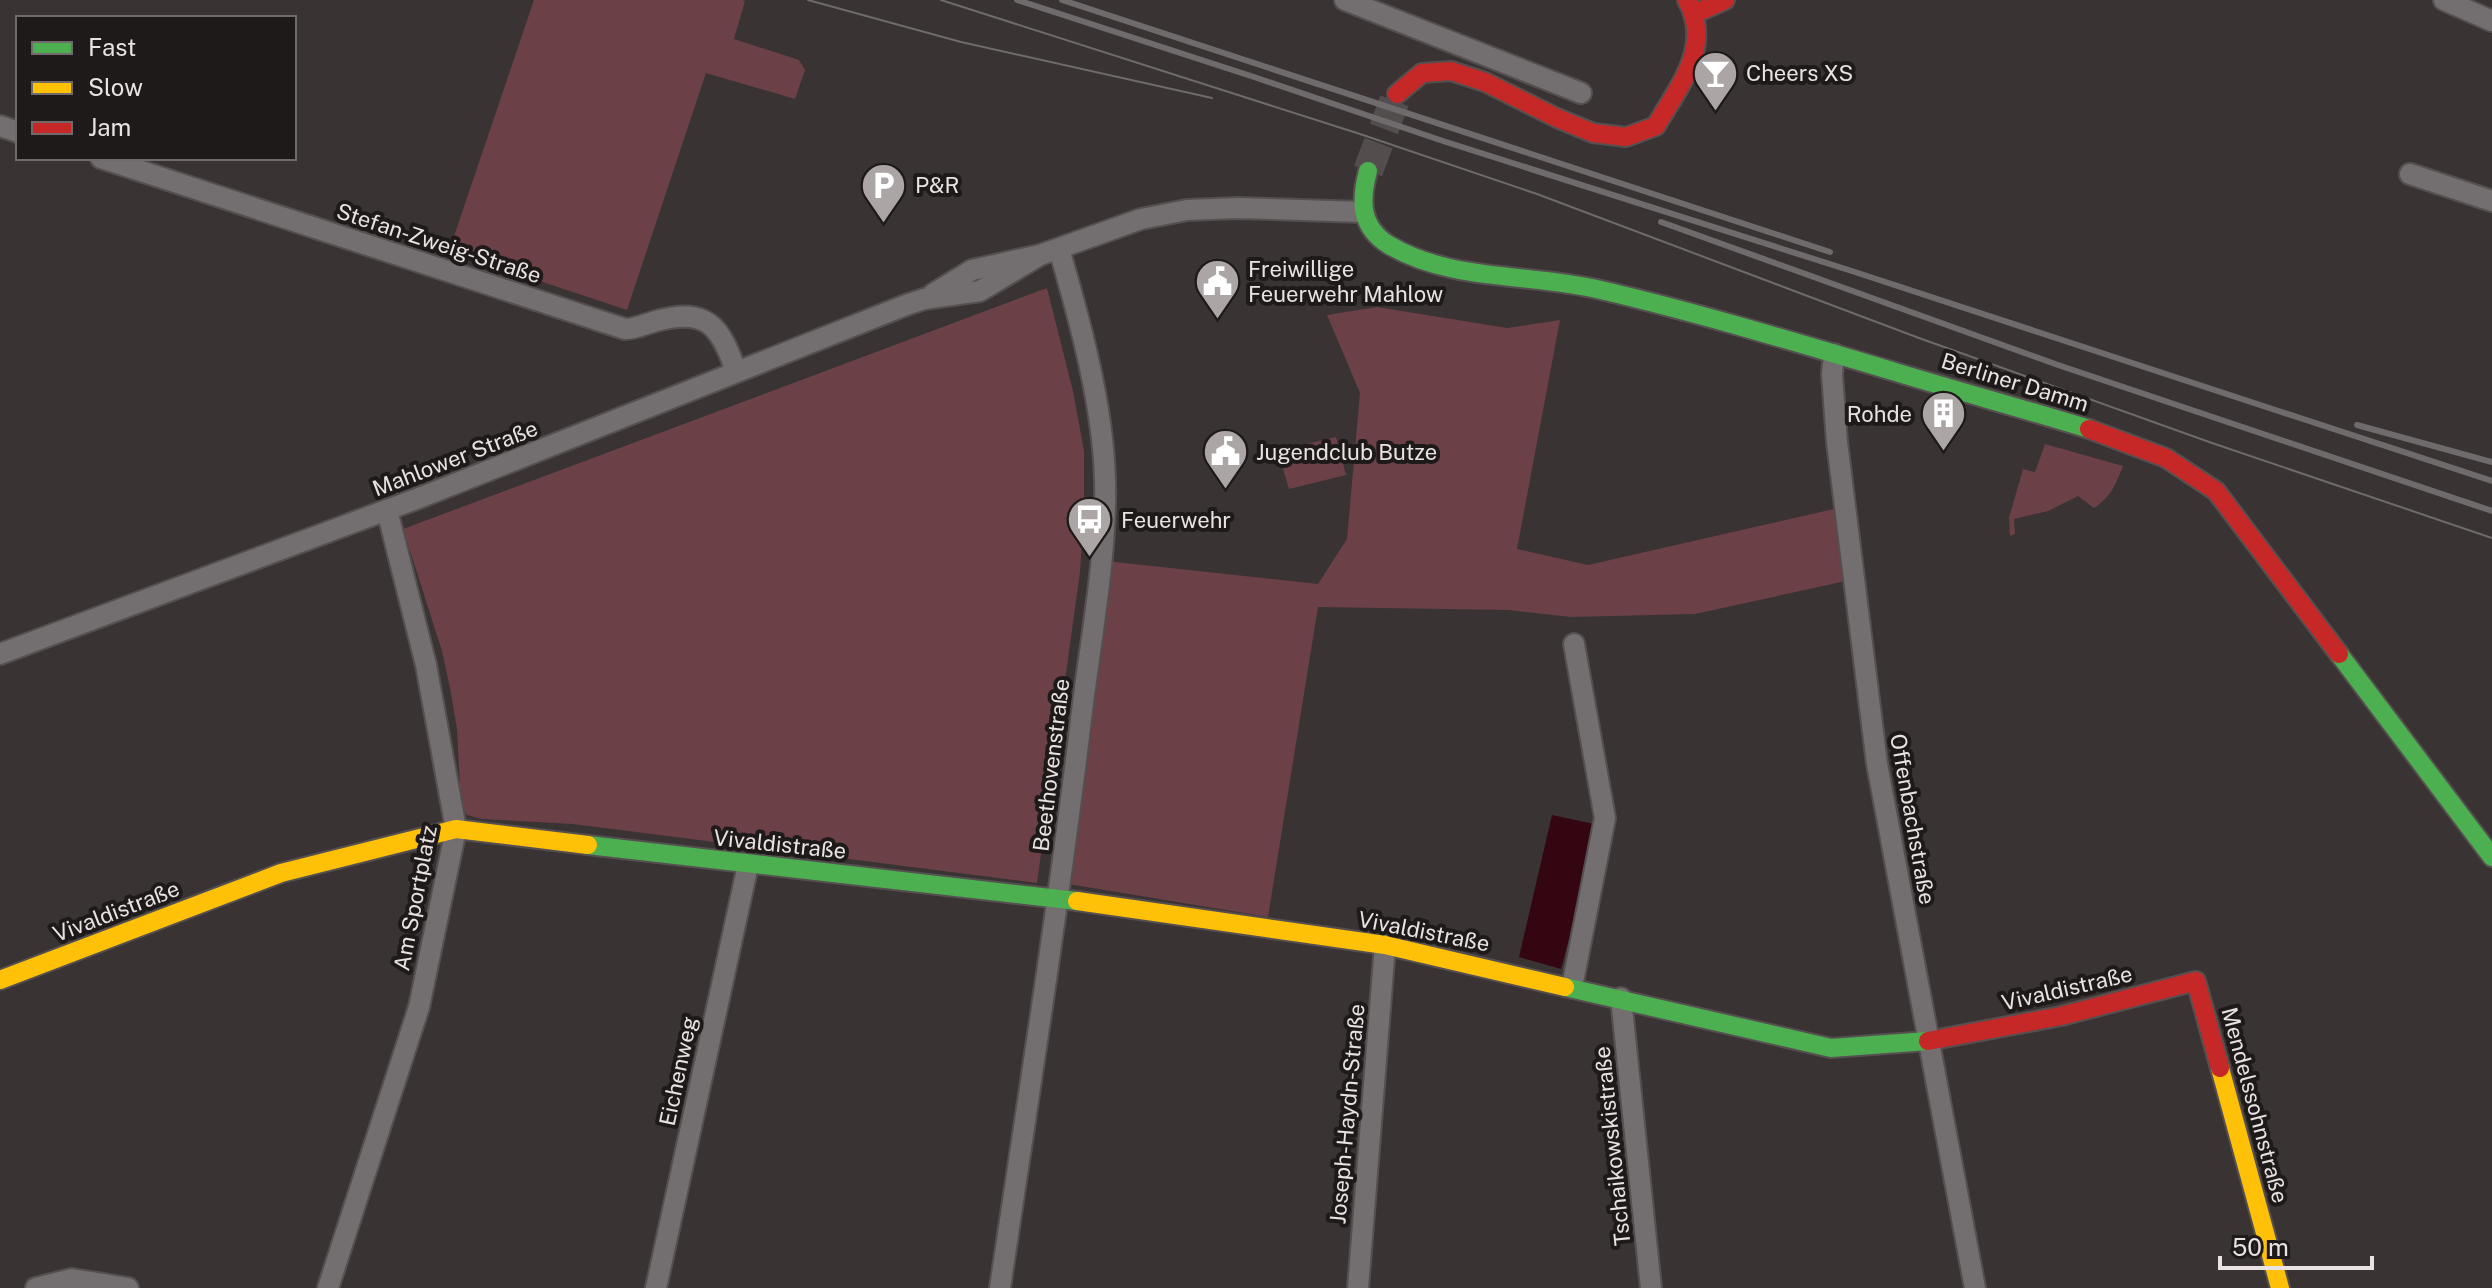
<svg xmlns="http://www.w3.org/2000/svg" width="2492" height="1288" font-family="'Public Sans',sans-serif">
	<rect width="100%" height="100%" fill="#393334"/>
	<g fill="#6b4047">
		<path d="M534,0H742L745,1L734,39L799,60L805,70L795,99L706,73L627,310L449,251Z"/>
		<path d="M1047,288L1073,391L1084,451V512L1080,572L1037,883L573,824L482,819L467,815L461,805L457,729L450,688L442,651L403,529Z"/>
		<path d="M1377,307L1507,328L1560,320L1517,549L1588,565L1834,509L1846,581L1695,614L1571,617L1509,610L1318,607L1268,917L1062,883L1106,561L1318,584L1347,539L1360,393L1327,315Z"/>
		<path d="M1336,437L1346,475L1289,489L1278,451Z"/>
		<path d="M2045,444L2123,466C2116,484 2111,497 2094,508L2078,496L2048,511L2014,519L2015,534L2010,536L2009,518L2023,469L2035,472Z"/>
	</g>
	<path fill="#340612" d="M1552,815L1599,825L1561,969L1519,957Z"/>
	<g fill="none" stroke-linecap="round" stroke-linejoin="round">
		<path stroke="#534d4e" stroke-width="30" stroke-dasharray="30 15" stroke-linecap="butt" d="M1368,171L1397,94"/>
		<defs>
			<g id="street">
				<path d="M1345,0L1581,93"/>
				<path d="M2444,0L2492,21"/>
				<path d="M0,126L18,132"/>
				<path d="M101,158L625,329C636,329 645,324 656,321C707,307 720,326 736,371"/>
				<path d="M2410,174L2492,201"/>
				<path d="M933,294L972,270L1040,255L1141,219L1187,210L1238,208L1362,212"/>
				<path d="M1834,354L1832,374L1837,442L1877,764L1975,1288"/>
				<path d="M0,654L419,498L906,305L924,299L980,291L1040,255"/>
				<path d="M1572,987L1605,818L1574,644"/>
				<path d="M1621,998L1651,1288"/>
				<path d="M36,1288L72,1279L128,1288"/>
				<path d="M328,1288L419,1007L456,829L426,665L387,510"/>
				<path d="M656,1288L748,865"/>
				<path d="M1000,1288C1028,1099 1058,910 1081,720C1090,642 1107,558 1105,480C1103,405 1080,321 1059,249"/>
				<path d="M1358,1288L1385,945"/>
			</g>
			<g id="fast">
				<path d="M1368,171C1360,201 1360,227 1389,245C1451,282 1532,273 1601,290C1699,313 1795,342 1892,371C1958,391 2024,409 2089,429"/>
				<path d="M2339,654L2492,857"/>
				<path d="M588,845L1077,901"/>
				<path d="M1565,987L1831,1048L1928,1041"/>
			</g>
			<g id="slow">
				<path d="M1077,901L1385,945L1565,987"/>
				<path d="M0,980L281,873L456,829L588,845"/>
				<path d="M2220,1068L2280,1288"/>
			</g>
			<g id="jam">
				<path d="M1696,13L1725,0"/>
				<path d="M1397,94L1422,73L1451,71L1485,82L1557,118L1593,133L1626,137L1656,126C1679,86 1713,46 1687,0"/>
				<path d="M2089,429L2166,458L2216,491L2339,654"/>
				<path d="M1928,1041L2061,1016L2196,981L2220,1068"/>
			</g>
		</defs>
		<use href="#street" stroke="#554f50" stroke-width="24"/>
		<use href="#fast" stroke="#554f50" stroke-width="22"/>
		<use href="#slow" stroke="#554f50" stroke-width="22"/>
		<use href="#jam" stroke="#554f50" stroke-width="22"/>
		<use href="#street" stroke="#736e6f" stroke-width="20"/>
		<use href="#fast" stroke="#4caf50" stroke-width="18"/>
		<use href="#slow" stroke="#ffc107" stroke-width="18"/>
		<use href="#jam" stroke="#c62828" stroke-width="18"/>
		<g stroke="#6f6a6b" stroke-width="2">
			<path d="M808,0L961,42L1212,98"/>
			<path d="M941,0L1360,134L1537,194L1919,338L2212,443L2492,538"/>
		</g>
		<g stroke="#6f6a6b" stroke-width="6">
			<path d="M1017,0L1254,77L1443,141L1858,273L2492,481"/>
			<path d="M1062,0L1830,252"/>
			<path d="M1661,222L2058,365L2492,511"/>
			<path d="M2357,425L2492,462"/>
		</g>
	</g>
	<defs>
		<symbol id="bar-pin" viewBox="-11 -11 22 30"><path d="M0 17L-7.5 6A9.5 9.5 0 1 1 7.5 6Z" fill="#aba5a5" stroke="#1f1a1a"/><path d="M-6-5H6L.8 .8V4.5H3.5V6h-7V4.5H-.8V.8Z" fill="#fff"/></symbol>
		<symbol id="parking-pin" viewBox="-11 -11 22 30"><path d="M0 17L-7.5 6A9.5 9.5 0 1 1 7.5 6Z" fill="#aba5a5" stroke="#1f1a1a"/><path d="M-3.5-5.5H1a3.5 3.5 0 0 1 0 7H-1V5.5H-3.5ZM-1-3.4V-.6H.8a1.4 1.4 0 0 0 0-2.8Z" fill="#fff"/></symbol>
		<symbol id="civic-pin" viewBox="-11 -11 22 30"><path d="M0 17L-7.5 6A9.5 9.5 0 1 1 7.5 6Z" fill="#aba5a5" stroke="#1f1a1a"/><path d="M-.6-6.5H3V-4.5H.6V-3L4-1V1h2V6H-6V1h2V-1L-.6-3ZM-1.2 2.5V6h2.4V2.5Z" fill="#fff"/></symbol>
		<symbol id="building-pin" viewBox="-11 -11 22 30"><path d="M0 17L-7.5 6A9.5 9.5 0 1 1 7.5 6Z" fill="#aba5a5" stroke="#1f1a1a"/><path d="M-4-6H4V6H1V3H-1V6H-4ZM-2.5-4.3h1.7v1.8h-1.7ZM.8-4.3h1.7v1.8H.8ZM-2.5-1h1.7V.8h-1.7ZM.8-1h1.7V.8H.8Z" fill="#fff"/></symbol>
		<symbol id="bus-pin" viewBox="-11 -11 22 30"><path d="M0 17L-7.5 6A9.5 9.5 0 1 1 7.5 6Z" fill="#aba5a5" stroke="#1f1a1a"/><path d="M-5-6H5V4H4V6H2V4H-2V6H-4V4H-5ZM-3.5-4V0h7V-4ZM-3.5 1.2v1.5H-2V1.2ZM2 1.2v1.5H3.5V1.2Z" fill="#fff"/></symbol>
	</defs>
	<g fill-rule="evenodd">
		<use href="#bar-pin" x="1690" y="48" width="51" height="69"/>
		<use href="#parking-pin" x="858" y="160" width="51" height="69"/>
		<use href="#civic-pin" x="1192" y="256" width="51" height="69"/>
		<use href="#building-pin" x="1918" y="388" width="51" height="69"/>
		<use href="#civic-pin" x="1200" y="426" width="51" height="69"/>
		<use href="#bus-pin" x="1064" y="494" width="51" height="69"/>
	</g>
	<g text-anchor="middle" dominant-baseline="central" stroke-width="8" stroke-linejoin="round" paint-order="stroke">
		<g font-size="22" fill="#e9e2e2" stroke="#1f1a1a" text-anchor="start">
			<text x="1746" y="73">Cheers XS</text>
			<text x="915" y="185">P&amp;R</text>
			<text x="1248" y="269">Freiwillige<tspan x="1248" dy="25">Feuerwehr Mahlow</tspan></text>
			<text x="1912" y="414" text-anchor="end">Rohde</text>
			<text x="1256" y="452">Jugendclub Butze</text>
			<text x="1121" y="520">Feuerwehr</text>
		</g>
		<g font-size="22" fill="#e9e2e2" stroke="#1f1a1a">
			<text transform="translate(439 243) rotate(18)">Stefan-Zweig-Straße</text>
			<text transform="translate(2015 382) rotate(17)">Berliner Damm</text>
			<text transform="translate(455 458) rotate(-21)">Mahlower Straße</text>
			<text transform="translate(1051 765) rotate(-83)">Beethovenstraße</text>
			<text transform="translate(1913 819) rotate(80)">Offenbachstraße</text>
			<text transform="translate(780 844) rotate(6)">Vivaldistraße</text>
			<text transform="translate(415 898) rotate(-79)">Am Sportplatz</text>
			<text transform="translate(116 911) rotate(-21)">Vivaldistraße</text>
			<text transform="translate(1424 931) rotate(11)">Vivaldistraße</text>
			<text transform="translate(2067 988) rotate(-13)">Vivaldistraße</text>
			<text transform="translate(678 1071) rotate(-78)">Eichenweg</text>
			<text transform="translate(2255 1105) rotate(75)">Mendelssohnstraße</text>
			<text transform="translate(1347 1114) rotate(-85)">Joseph-Haydn-Straße</text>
			<text transform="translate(1612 1146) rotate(-96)">Tschaikowskistraße</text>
		</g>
	</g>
	<rect x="16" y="16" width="280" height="144" fill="#1f1a1a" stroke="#706a6a" stroke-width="2"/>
	<rect x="32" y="42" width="40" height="12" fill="#4caf50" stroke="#706a6a" stroke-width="2"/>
	<text x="88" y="56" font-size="24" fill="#e9e2e2">Fast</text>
	<rect x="32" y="82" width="40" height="12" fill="#ffc107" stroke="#706a6a" stroke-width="2"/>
	<text x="88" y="96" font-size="24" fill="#e9e2e2">Slow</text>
	<rect x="32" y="122" width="40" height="12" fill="#c62828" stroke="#706a6a" stroke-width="2"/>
	<text x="88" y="136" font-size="24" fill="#e9e2e2">Jam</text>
	<path d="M2220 1256v12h152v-12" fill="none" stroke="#e9e2e2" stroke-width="4"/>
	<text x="2232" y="1256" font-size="24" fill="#e9e2e2" stroke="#1f1a1a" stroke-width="6" paint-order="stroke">50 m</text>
</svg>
